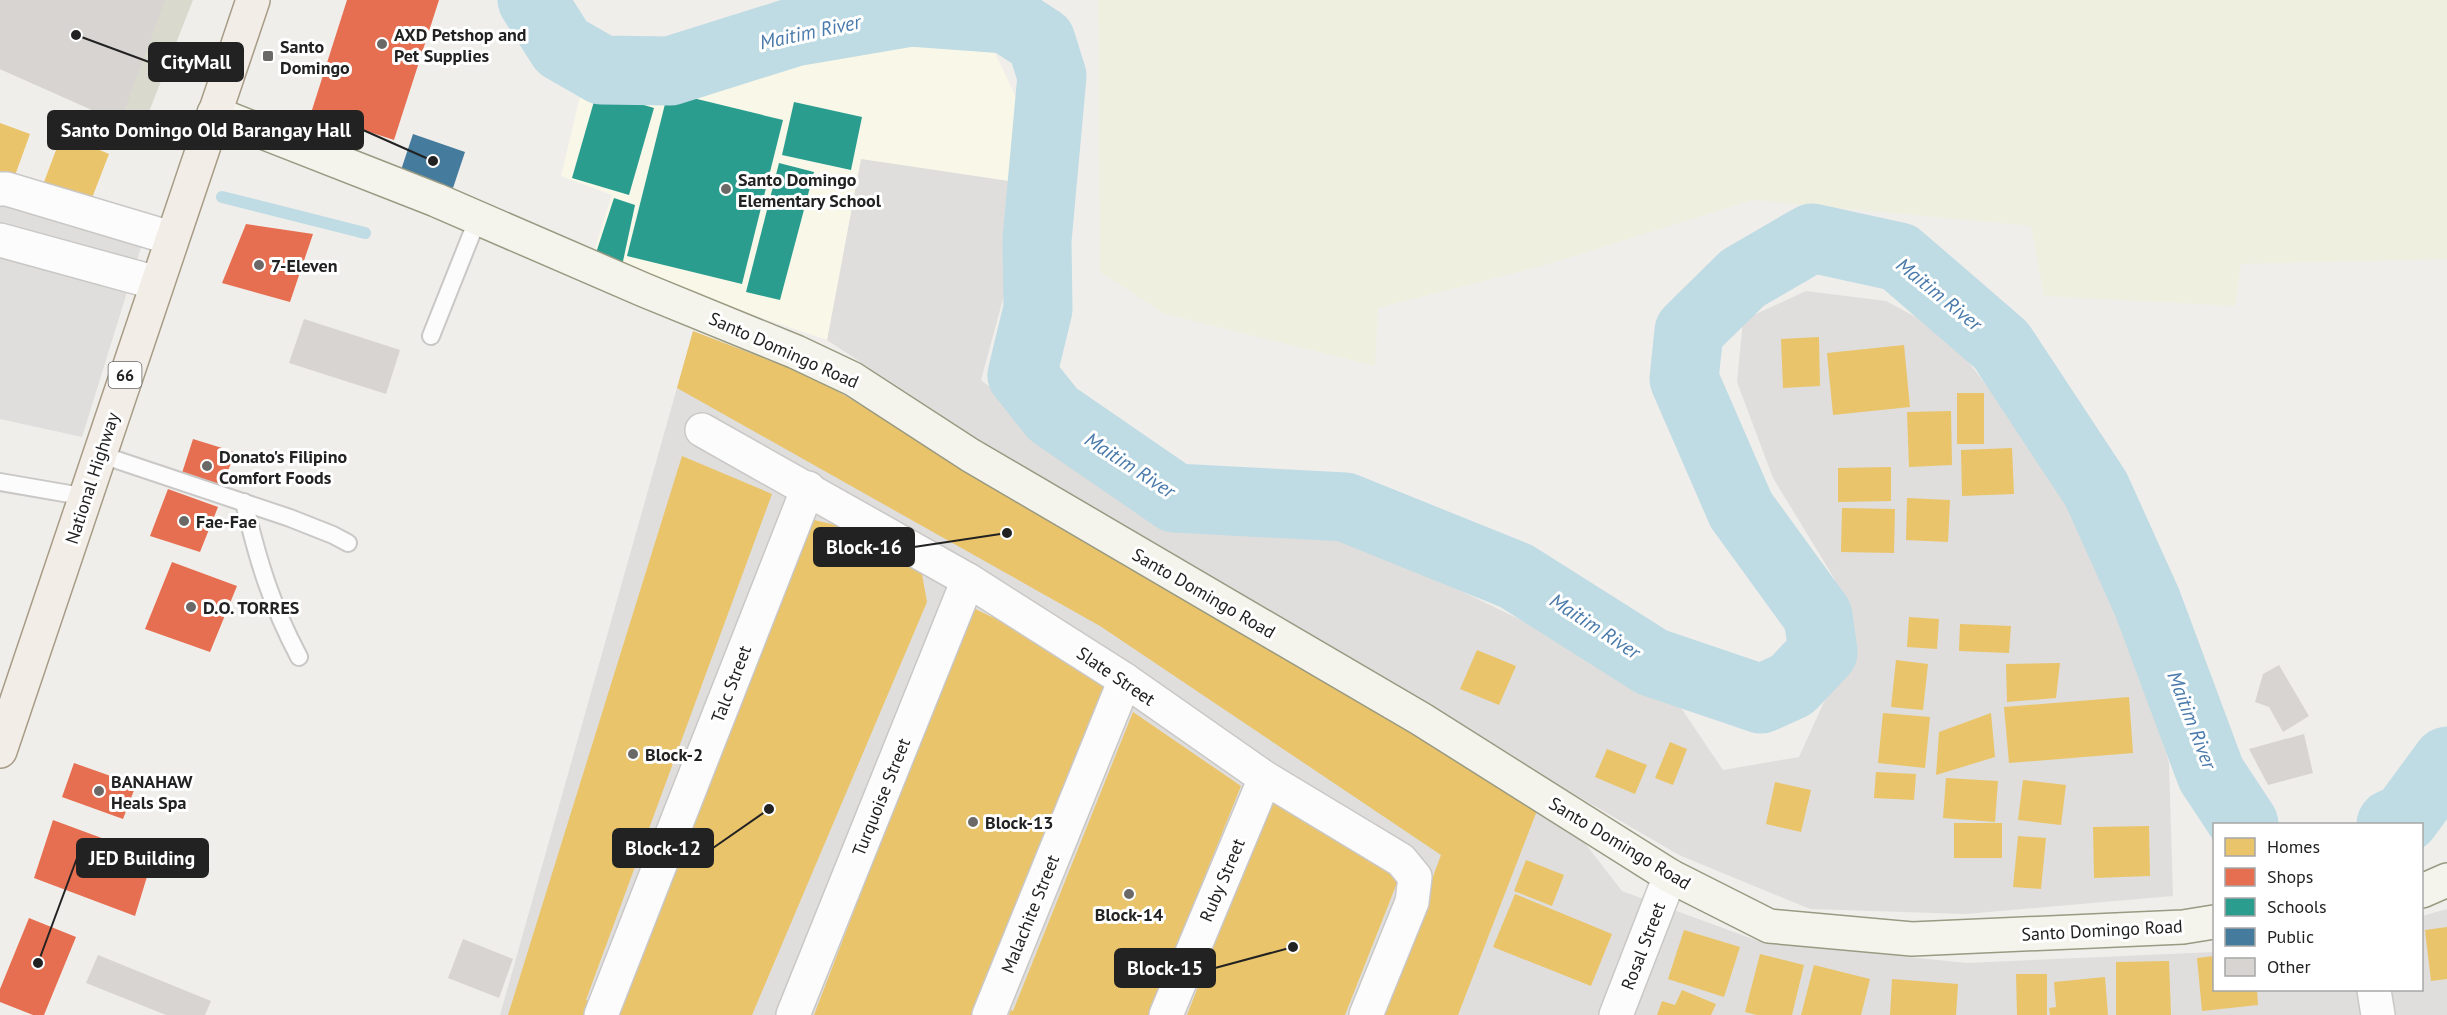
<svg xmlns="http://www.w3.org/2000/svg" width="2447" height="1015" font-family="'PT Sans',sans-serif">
	<rect width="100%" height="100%" fill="#f0eeeb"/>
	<g fill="#dfdedc">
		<path d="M861,158L1023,183L1010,273L981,380L1110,482L1195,517L1317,521L1671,693L1723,770L1799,757L1823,704L1854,651L1834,578L1773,478L1737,382L1743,320L1806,291L1886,301L1947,334L2059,480L2135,640L2169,763L2173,896L1966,914L1810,909L1679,855L1097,517L827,340Z"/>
		<path d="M0,204L143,241L82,437L0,419Z"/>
		<path d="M693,331L813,377L1553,802L1622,891L1761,942L1967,963L2214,952V990H2422V916L2447,909V1015H500Z"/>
	</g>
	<path fill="#f8f7e8" d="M941,33L995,53L1022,110L1023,183L861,159L827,340L591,260L612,195L561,176L583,84L720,80L797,56L846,37Z"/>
	<path fill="#d9d9cd" d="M0,0H193L141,132L0,69Z"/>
	<path fill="#efefdf" d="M1098,0H2447V259L2241,264L2235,306L2044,296L2031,226L1752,200L1549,264L1378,308L1375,366L1165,314L1100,272Z"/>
	<g fill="#e9c46a">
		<path d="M0,123L30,134L13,181L0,177Z"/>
		<path d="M62,134L109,154L92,198L44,182Z"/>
		<path d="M693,331L813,377L1475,763L1538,808L1458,1015H1382L1441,855L1100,626L677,388Z"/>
		<path d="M1819,337L1820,386L1783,388L1781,339Z"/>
		<path d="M1904,345L1910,407L1833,415L1827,353Z"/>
		<rect x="1957" y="393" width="27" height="51"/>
		<path d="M1951,411L1952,465L1909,467L1907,412Z"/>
		<path d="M2012,448L2014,494L1962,496L1961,450Z"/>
		<path d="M682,456L772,494L586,1000L592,1002L586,1015H508Z"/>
		<path d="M1891,467V501L1838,502V468Z"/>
		<path d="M1907,498L1950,500L1948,542L1906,540Z"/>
		<path d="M1842,508L1895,509L1894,553L1841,552Z"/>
		<path d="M814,520L840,526L921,569L927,602L752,1015H617Z"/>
		<path d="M971,607L1125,680L992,964L971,1015H814Z"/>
		<path d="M1909,617L1939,619L1937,649L1907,647Z"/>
		<path d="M1960,624L2011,626L2009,653L1959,651Z"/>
		<path d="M1477,650L1516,666L1499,705L1460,689Z"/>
		<path d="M1896,660L1928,664L1923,710L1891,707Z"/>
		<path d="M2060,663L2056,698L2007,702L2006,664Z"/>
		<path d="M2129,697L2133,753L2009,763L2004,707Z"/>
		<path d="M1133,712L1241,786L1149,1015H1009L1011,1010L1013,1011Z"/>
		<path d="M1883,713L1930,717L1925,768L1878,763Z"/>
		<path d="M1991,713L1995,757L1936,775L1939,732Z"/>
		<path d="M1670,742L1687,749L1673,785L1655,778Z"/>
		<path d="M1607,749L1647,765L1635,794L1595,777Z"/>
		<path d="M1876,772L1916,774L1914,800L1874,798Z"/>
		<path d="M1946,778L1998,781L1995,822L1943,818Z"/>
		<path d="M2023,780L2066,785L2061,825L2018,820Z"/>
		<path d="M1775,782L1811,790L1801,832L1766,824Z"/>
		<path d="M1272,798L1399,878L1345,1015H1187Z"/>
		<rect x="1954" y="823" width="48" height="35"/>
		<path d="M2149,826L2150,876L2094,878L2093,827Z"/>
		<path d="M2018,836L2046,838L2041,889L2013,887Z"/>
		<path d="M1526,860L1564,875L1552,906L1514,891Z"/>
		<path d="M1515,894L1612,934L1591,986L1493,947Z"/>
		<path d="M2447,927V979L2431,981L2425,930Z"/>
		<path d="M1684,930L1740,947L1724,997L1668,979Z"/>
		<path d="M1760,954L1804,965L1792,1015H1757L1745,1012Z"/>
		<path d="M2214,956V990H2257L2258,1005L2202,1011L2197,958Z"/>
		<path d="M2169,961L2171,1015H2116V962Z"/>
		<path d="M1814,965L1870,979L1861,1015H1801Z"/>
		<path d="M2016,974H2047V1015H2017Z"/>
		<path d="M2105,977L2108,1015H2050L2049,1008L2056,1007L2054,982Z"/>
		<path d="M1892,979L1958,984L1956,1015H1890Z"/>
		<path d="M1682,990L1716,1004L1711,1015H1657L1662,1001L1675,1005Z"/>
	</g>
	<g fill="#e76f51">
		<path d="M347,0H439L394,140L311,113Z"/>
		<path d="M246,224L313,234L290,302L222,283Z"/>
		<path d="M193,439L235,452L220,493L180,479Z"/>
		<path d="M168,489L218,507L200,552L150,536Z"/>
		<path d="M172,562L237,586L210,652L145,629Z"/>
		<path d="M74,763L136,785L123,819L62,797Z"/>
		<path d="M53,820L153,857L135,916L34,878Z"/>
		<path d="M29,918L76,937L44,1015H33L0,1002V989Z"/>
	</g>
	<g fill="#2a9d8f">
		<path d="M597,91L654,108L629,195L572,178Z"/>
		<path d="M668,92L783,120L742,284L627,256Z"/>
		<path d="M794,102L862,117L851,170L782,155Z"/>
		<path d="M779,163L814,172L780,300L746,292Z"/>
		<path d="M614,198L635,205L622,266L595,256Z"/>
	</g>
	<path fill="#457b9d" d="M413,134L465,152L453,188L401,170Z"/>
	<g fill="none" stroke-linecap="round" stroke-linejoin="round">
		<path stroke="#bfdbe3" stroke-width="12" d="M222,197L365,233"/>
		<g stroke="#bfdbe3" stroke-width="69">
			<path d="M532,0L562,47L602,70L670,71L794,32L911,12L1007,19L1041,41L1052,76L1037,240L1038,309L1022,375L1053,414L1175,498L1345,507L1516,576L1652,662L1761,699L1792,685L1823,652L1818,616L1741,510L1684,379L1689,331L1743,278L1812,238L1899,257L2001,345L2096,489L2147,602L2211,774L2244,824"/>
			<path d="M2391,824L2405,818L2447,761"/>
		</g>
	</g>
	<g fill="#d7d4d2">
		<path d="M0,0H165L120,122L0,69Z"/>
		<path d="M304,319L400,350L386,394L289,363Z"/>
		<path d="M2279,665L2309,716L2283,732L2269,707L2255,702L2263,674Z"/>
		<path d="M2304,734L2313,773L2268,785L2249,749Z"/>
		<path d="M463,939L513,959L499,998L448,978Z"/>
		<path d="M98,955L211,1001L205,1015H166L86,983Z"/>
	</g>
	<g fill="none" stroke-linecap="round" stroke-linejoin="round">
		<defs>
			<g id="lane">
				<path d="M431,336L478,218"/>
				<path d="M99,454L290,518L333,535L348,543"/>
				<path d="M0,482L87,497"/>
				<path d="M244,502C258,561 271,604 299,657"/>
			</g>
			<g id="street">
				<path d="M0,189H7L171,238"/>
				<path d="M0,240L157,283"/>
				<path d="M702,430L968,580L1125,680L1265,778L1401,860L1415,877L1412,902L1366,1015"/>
				<path d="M2374,990L2378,1015"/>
				<path d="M601,1015L808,488"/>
				<path d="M793,1015L968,580"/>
				<path d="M989,1015L1125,680"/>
				<path d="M1166,1015L1265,778"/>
				<path d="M1616,1015L1670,876"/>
			</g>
			<g id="secondary">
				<path d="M214,113L436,200L644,290L796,352L853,379L970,455L1421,719L1670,876L1769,926L1912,939L2183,927L2214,922"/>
				<path d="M2422,891L2447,880"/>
			</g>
			<path id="primary" d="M0,751L253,0"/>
		</defs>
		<use href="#lane" stroke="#c9c8c7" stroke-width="20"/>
		<use href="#street" stroke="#c9c8c7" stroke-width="36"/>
		<use href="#secondary" stroke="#999a82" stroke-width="36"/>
		<use href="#primary" stroke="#a79c86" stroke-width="36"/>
		<use href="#lane" stroke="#fdfcfc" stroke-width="16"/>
		<use href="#street" stroke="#fdfcfc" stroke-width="33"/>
		<use href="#secondary" stroke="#f4f4ed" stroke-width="33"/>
		<use href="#primary" stroke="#f3ede7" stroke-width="33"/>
	</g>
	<g fill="#6a6968" stroke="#fff" stroke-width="2">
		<circle cx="382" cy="44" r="6"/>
		<rect x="262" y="50" width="12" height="12" rx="3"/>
		<circle cx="726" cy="189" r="6"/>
		<circle cx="259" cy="265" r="6"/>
		<circle cx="207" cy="466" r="6"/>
		<circle cx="184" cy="521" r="6"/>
		<circle cx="191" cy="607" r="6"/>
		<circle cx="633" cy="754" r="6"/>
		<circle cx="99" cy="791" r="6"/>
		<circle cx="973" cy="822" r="6"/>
		<circle cx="1129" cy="894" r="6"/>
	</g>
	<g text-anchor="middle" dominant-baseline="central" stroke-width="6" stroke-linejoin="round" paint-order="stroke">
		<rect fill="#fff" stroke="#646464" stroke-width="1.5" x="108.5" y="362" width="33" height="26" rx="4.5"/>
		<g font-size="16" font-weight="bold" fill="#222">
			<text x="125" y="375">66</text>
		</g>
		<g font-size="18" font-weight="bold" fill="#222" stroke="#fff" text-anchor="start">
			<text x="394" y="34">AXD Petshop and<tspan x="394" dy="21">Pet Supplies</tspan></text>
			<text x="280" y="46">Santo<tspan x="280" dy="21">Domingo</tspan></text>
			<text x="738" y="179">Santo Domingo<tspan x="738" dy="21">Elementary School</tspan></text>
			<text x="271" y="265">7-Eleven</text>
			<text x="219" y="456">Donato's Filipino<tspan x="219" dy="21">Comfort Foods</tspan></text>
			<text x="196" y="521">Fae-Fae</text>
			<text x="203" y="607">D.O. TORRES</text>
			<text x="645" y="754">Block-2</text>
			<text x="111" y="781">BANAHAW<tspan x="111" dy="21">Heals Spa</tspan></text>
			<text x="985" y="822">Block-13</text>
			<text x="1129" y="914" text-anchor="middle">Block-14</text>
		</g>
		<g font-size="18" fill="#222" stroke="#fff">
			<text transform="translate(784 350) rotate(24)">Santo Domingo Road</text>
			<text transform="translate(92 478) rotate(-72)">National Highway</text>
			<text transform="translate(1204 593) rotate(30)">Santo Domingo Road</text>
			<text transform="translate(1116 676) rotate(34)">Slate Street</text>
			<text transform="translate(731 684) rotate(-69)">Talc Street</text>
			<text transform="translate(881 797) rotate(-68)">Turquoise Street</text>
			<text transform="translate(1620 843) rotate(31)">Santo Domingo Road</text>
			<text transform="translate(1222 880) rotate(-67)">Ruby Street</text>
			<text transform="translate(1030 914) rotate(-68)">Malachite Street</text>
			<text transform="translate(2102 930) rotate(-3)">Santo Domingo Road</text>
			<text transform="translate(1643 946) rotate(-69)">Rosal Street</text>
		</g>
		<g font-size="20" font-style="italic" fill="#4a7aab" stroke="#fff">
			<text transform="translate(810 32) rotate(-12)">Maitim River</text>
			<text transform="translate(1939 294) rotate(39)">Maitim River</text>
			<text transform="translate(1130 465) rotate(33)">Maitim River</text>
			<text transform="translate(1595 626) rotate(33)">Maitim River</text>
			<text transform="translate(2192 720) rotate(69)">Maitim River</text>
		</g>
	</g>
	<path fill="none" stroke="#222" stroke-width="2" d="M76 35L149 62M433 161L363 130M1007 533L914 547M769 809L713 848M38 963L77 858M1293 947L1215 968"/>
	<g fill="#222" stroke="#fff" stroke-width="2">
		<circle cx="76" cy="35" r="6"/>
		<circle cx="433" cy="161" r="6"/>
		<circle cx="1007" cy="533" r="6"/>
		<circle cx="769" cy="809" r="6"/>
		<circle cx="38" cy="963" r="6"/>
		<circle cx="1293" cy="947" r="6"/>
	</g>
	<g fill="#222" stroke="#222" stroke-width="2">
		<rect x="149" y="43" width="94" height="38" rx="6"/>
		<rect x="48" y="111" width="315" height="38" rx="6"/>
		<rect x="814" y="528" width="100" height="38" rx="6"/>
		<rect x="613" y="829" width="100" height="38" rx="6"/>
		<rect x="77" y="839" width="131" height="38" rx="6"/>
		<rect x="1115" y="949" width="100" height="38" rx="6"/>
	</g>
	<g font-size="20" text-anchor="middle" font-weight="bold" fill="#fff">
		<text x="196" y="69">CityMall</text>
		<text x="206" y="137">Santo Domingo Old Barangay Hall</text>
		<text x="864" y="554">Block-16</text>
		<text x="663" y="855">Block-12</text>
		<text x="142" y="865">JED Building</text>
		<text x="1165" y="975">Block-15</text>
	</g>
	<rect x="2213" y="823" width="210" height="168" fill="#ffffff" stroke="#a7a7a7" stroke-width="1.5"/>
	<rect x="2225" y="838" width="30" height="18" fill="#e9c46a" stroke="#a7a7a7" stroke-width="1.5"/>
	<text x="2267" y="853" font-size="18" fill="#222222">Homes</text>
	<rect x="2225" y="868" width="30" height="18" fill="#e76f51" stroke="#a7a7a7" stroke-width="1.5"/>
	<text x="2267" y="883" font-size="18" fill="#222222">Shops</text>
	<rect x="2225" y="898" width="30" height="18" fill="#2a9d8f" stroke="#a7a7a7" stroke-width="1.5"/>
	<text x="2267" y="913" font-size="18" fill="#222222">Schools</text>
	<rect x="2225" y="928" width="30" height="18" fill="#457b9d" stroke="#a7a7a7" stroke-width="1.5"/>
	<text x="2267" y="943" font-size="18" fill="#222222">Public</text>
	<rect x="2225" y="958" width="30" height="18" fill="#d7d4d2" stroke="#a7a7a7" stroke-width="1.5"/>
	<text x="2267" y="973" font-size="18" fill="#222222">Other</text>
</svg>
